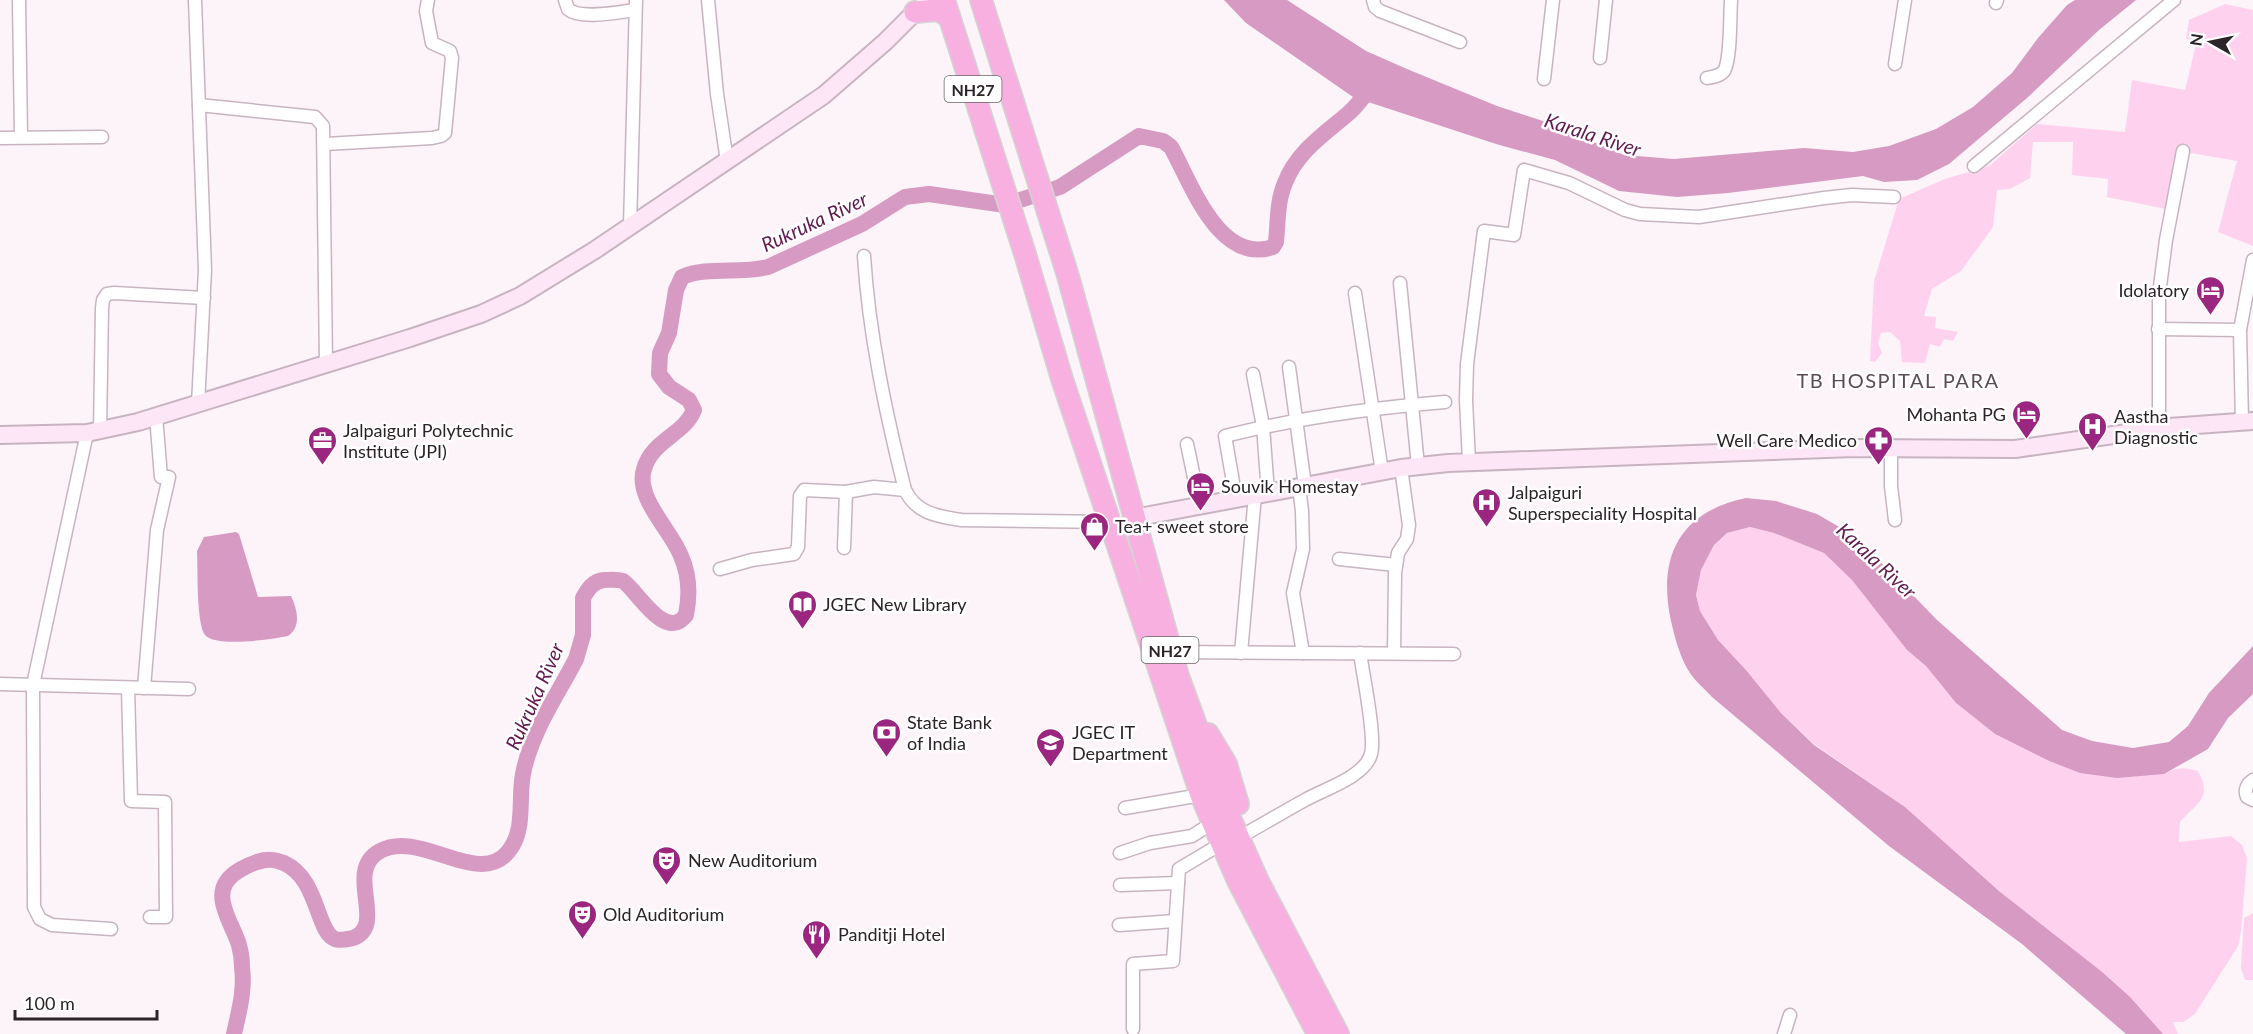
<svg xmlns="http://www.w3.org/2000/svg" width="2253" height="1034" font-family="Lato,sans-serif">
	<rect width="100%" height="100%" fill="#fcf4f9"/>
	<g fill="#fed2ef">
		<path d="M2225,4L2253,10V246L2218,232L2237,161L2185,152L2171,210L2107,197L2108,179L2072,175L2073,142H2033L2030,178L2010,189L1997,190L1993,227L1961,271L1932,289L1924,316L1936,317L1935,328L1958,332L1953,341L1944,339L1940,347L1930,344L1925,363L1902,362L1900,341L1890,332L1881,333L1878,343L1882,353L1875,362L1870,361L1874,281L1899,199L1945,179L1989,166L2037,124L2125,132L2132,80L2185,90L2197,40L2186,39L2189,20Z"/>
		<path d="M1750,527L1774,533L1824,553L1852,579L1907,650L1926,666L1956,703L1995,734L2049,761L2080,773L2164,774C2176,767 2184,767 2198,771C2213,798 2197,803 2180,822L2179,842L2231,836L2242,845L2247,858L2241,932L2238,946L2195,1014L2183,1022H2173L2178,1034H2163L2101,971L1999,891L1905,807L1814,744L1781,713L1746,670L1718,640L1700,611L1696,595L1701,570L1714,545L1727,533Z"/>
		<path d="M2253,913V980H2245L2241,968L2244,918Z"/>
	</g>
	<g fill="#d79ac3">
		<path d="M1224,0H1287L1366,51L1407,69L1497,106L1549,123L1624,155L1674,159L1804,148L1853,152L1889,146L1936,129L1973,107L2012,73L2038,38L2067,5L2075,0H2136L2099,30L2027,98L1949,164L1917,180L1884,182L1863,176L1728,193L1677,197L1619,191L1555,160L1496,144L1353,97L1246,23Z"/>
		<path d="M1746,498L1776,501L1817,514L1846,531L1868,549L1937,620L2062,730L2092,741L2133,748L2169,742L2188,726L2209,693L2253,646V694L2228,718L2208,749L2164,774L2117,778L2080,773L2049,761L1995,734L1956,703L1926,666L1907,650L1852,580L1824,553L1774,533L1750,527L1727,533L1714,545L1701,570L1696,595L1700,611L1718,640L1746,670L1781,713L1814,745L1905,807L1999,891L2101,971L2130,997L2163,1034H2126L2022,944L1889,846L1712,697C1705,689 1696,682 1690,673C1680,658 1675,638 1671,621C1657,556 1680,512 1746,498Z"/>
		<path d="M236,532L239,534L258,597L291,596C297,609 302,626 288,636C273,639 216,648 205,635C196,623 198,568 197,551L204,537Z"/>
	</g>
	<g fill="none" stroke-linecap="round" stroke-linejoin="round">
		<path stroke="#d79ac3" stroke-width="16" d="M234,1034C239,1011 245,991 242,967C242,960 241,952 239,945C234,927 213,899 227,881C233,872 248,865 257,862C267,859 274,859 284,863C319,879 316,932 335,939C340,941 348,939 353,938C388,925 343,871 380,851C420,829 478,888 508,852C526,831 518,799 523,774C531,732 557,696 576,659L583,635V598C588,589 593,581 604,580C610,580 617,579 623,581C636,589 665,643 686,615C690,595 689,574 681,556C671,530 635,498 644,469C652,440 684,435 694,410L689,400L669,387L659,374L660,353L669,333L676,290L682,277C707,266 741,274 768,267L862,224L905,197L929,194L1005,205L1060,187L1139,136L1163,141L1171,147C1191,183 1219,265 1273,247L1276,242C1278,223 1277,201 1285,183C1297,151 1326,133 1350,112C1359,104 1366,93 1373,84"/>
		<defs>
			<g id="street">
				<path d="M19,0L21,136"/>
				<path d="M195,0L205,270L198,404"/>
				<path d="M565,0L568,9C580,20 619,12 635,10"/>
				<path d="M708,0L717,94L727,161"/>
				<path d="M1373,0L1375,7L1380,11L1460,42"/>
				<path d="M1996,3L1997,0"/>
				<path d="M1600,58L1606,0"/>
				<path d="M1895,64L1905,0"/>
				<path d="M1707,78C1713,77 1720,76 1724,71C1731,60 1730,15 1731,0"/>
				<path d="M1544,79L1553,0"/>
				<path d="M199,105L315,117L323,126L326,365"/>
				<path d="M0,138L102,137"/>
				<path d="M325,144L432,138L441,136L445,133L452,58L450,51L432,43L426,11L428,0"/>
				<path d="M1974,166L2174,0"/>
				<path d="M630,227L636,0"/>
				<path d="M864,256C869,335 886,414 905,490"/>
				<path d="M1400,283L1418,466"/>
				<path d="M1355,293L1382,472"/>
				<path d="M2158,329L2240,330"/>
				<path d="M1289,367L1305,486"/>
				<path d="M1253,374L1263,426L1268,493"/>
				<path d="M2242,422L2240,330L2253,260"/>
				<path d="M2159,428V294L2166,240L2183,151"/>
				<path d="M100,431L102,308L103,300L107,294L114,293L204,298"/>
				<path d="M87,433L33,685L34,907L40,919L52,925L111,929"/>
				<path d="M1187,444L1200,506"/>
				<path d="M1891,449V486L1895,520"/>
				<path d="M1469,462L1466,400L1467,364L1484,231L1514,235L1524,170L1569,183L1625,210L1640,214L1699,217L1824,198L1852,195L1894,197"/>
				<path d="M1299,487L1302,511L1303,549L1293,593L1303,653"/>
				<path d="M1236,499L1225,436C1297,418 1371,408 1445,402"/>
				<path d="M844,548L846,492"/>
				<path d="M1339,559L1396,565"/>
				<path d="M720,569L752,560L794,554L798,547L800,496L804,490L846,492L874,487L905,490C917,514 937,516 961,520L1110,522"/>
				<path d="M1171,652L1454,654"/>
				<path d="M1241,653L1255,495"/>
				<path d="M1394,653L1395,573L1398,553L1407,539L1409,525L1401,468"/>
				<path d="M0,684L189,689"/>
				<path d="M128,688L131,801L165,802L166,917H150"/>
				<path d="M144,688L157,530L169,477H161L156,416"/>
				<path d="M2253,780C2247,784 2244,790 2247,797L2253,800"/>
				<path d="M1125,808L1201,795"/>
				<path d="M1245,834C1265,823 1285,811 1305,800C1324,789 1365,777 1371,754C1376,736 1363,675 1360,653"/>
				<path d="M1120,853L1150,843L1192,836L1212,823"/>
				<path d="M1120,885L1178,883"/>
				<path d="M1119,925L1175,921"/>
				<path d="M1133,1029V964L1173,961L1179,869L1221,844"/>
				<path d="M1784,1034L1790,1015"/>
			</g>
			<g id="secondary">
				<path d="M0,435L87,433L138,422L410,338L481,314L520,296L595,250L824,95L885,42L915,12L923,6"/>
				<path d="M1134,518L1401,468L1448,463L1854,448L2015,449L2169,427L2253,421"/>
			</g>
			<g id="highway">
				<path d="M944,0L1025,254L1062,379L1201,795L1238,881L1318,1034"/>
				<path d="M981,0L1068,276L1178,676L1230,818L1258,881L1338,1034"/>
				<path d="M915,12L938,10L949,17"/>
				<path d="M1208,734L1226,764L1238,804"/>
			</g>
		</defs>
		<use href="#street" stroke="#c8b4c1" stroke-width="15"/>
		<use href="#secondary" stroke="#c8b4c1" stroke-width="20"/>
		<use href="#highway" stroke="#d5d3d4" stroke-width="24"/>
		<use href="#street" stroke="#fff" stroke-width="12"/>
		<use href="#secondary" stroke="#fde7f6" stroke-width="16"/>
		<use href="#highway" stroke="#f7b0e0" stroke-width="21"/>
	</g>
	<defs>
		<symbol id="hotel-pin" viewBox="-11 -11 22 30"><path d="M0 17L-7.5 6A9.5 9.5 0 1 1 7.5 6Z" fill="#9b2680" stroke="#fff"/><path d="M-6-4.5h1.5V1H6V5H4.5V3h-9V5H-6ZM-4 0a1.8 1.8 0 1 1 3.6 0ZM.5 0V-2.5h3Q6-2.5 6 0Z" fill="#fff"/></symbol>
		<symbol id="hospital-pin" viewBox="-11 -11 22 30"><path d="M0 17L-7.5 6A9.5 9.5 0 1 1 7.5 6Z" fill="#9b2680" stroke="#fff"/><path d="M-5-5h3v3.5h4V-5h3V5h-3V1.5h-4V5h-3Z" fill="#fff"/></symbol>
		<symbol id="office-pin" viewBox="-11 -11 22 30"><path d="M0 17L-7.5 6A9.5 9.5 0 1 1 7.5 6Z" fill="#9b2680" stroke="#fff"/><path d="M-6-3h4V-5.5h4V-3h4V5H-6ZM-1-4.5V-3h2v-1.5ZM-6 0V1H6V0Z" fill="#fff"/></symbol>
		<symbol id="pharmacy-pin" viewBox="-11 -11 22 30"><path d="M0 17L-7.5 6A9.5 9.5 0 1 1 7.5 6Z" fill="#9b2680" stroke="#fff"/><path d="M-2-6h4v4h4v4h-4v4h-4v-4h-4v-4h4Z" fill="#fff"/></symbol>
		<symbol id="shop-pin" viewBox="-11 -11 22 30"><path d="M0 17L-7.5 6A9.5 9.5 0 1 1 7.5 6Z" fill="#9b2680" stroke="#fff"/><path d="M-5-2.5h2.3a2.7 3.5 0 0 1 5.4 0H5L5.5 6h-11ZM-1.5-2.5h3a1.5 2.3 0 0 0-3 0Z" fill="#fff"/></symbol>
		<symbol id="library-pin" viewBox="-11 -11 22 30"><path d="M0 17L-7.5 6A9.5 9.5 0 1 1 7.5 6Z" fill="#9b2680" stroke="#fff"/><path d="M-6-4Q-3-5.5-.7-3.5V5Q-3 3-6 4ZM6-4Q3-5.5 .7-3.5V5Q3 3 6 4Z" fill="#fff"/></symbol>
		<symbol id="bank-pin" viewBox="-11 -11 22 30"><path d="M0 17L-7.5 6A9.5 9.5 0 1 1 7.5 6Z" fill="#9b2680" stroke="#fff"/><path d="M-6-4H6V4H-6ZM0-2.3a2.3 2.3 0 1 0 0 4.6a2.3 2.3 0 1 0 0-4.6Z" fill="#fff"/></symbol>
		<symbol id="university-pin" viewBox="-11 -11 22 30"><path d="M0 17L-7.5 6A9.5 9.5 0 1 1 7.5 6Z" fill="#9b2680" stroke="#fff"/><path d="M0-5L7-2L0 1L-7-2ZM-4 1L0 2.5L4 1V4Q0 6-4 4Z" fill="#fff"/></symbol>
		<symbol id="theatre-pin" viewBox="-11 -11 22 30"><path d="M0 17L-7.5 6A9.5 9.5 0 1 1 7.5 6Z" fill="#9b2680" stroke="#fff"/><path d="M-5-5.5Q0-4 5-5.5V0Q5 5 0 6Q-5 5-5 0ZM-3.3-2.5H-1v1.5H-3.3ZM1-2.5H3.3v1.5H1ZM-2.8 1Q0 5.5 2.8 1Z" fill="#fff"/></symbol>
		<symbol id="restaurant-pin" viewBox="-11 -11 22 30"><path d="M0 17L-7.5 6A9.5 9.5 0 1 1 7.5 6Z" fill="#9b2680" stroke="#fff"/><path d="M-5-6h1v4h1v-4h1v4h1v-4h1v5L-1.5 .5V6h-2V.5L-5-1ZM5-6V6H3V1.5H1.5Q1.5-4 5-6Z" fill="#fff"/></symbol>
	</defs>
	<g fill-rule="evenodd">
		<use href="#hotel-pin" x="2194" y="274" width="33" height="45"/>
		<use href="#hotel-pin" x="2010" y="398" width="33" height="45"/>
		<use href="#hospital-pin" x="2076" y="410" width="33" height="45"/>
		<use href="#office-pin" x="306" y="424" width="33" height="45"/>
		<use href="#pharmacy-pin" x="1862" y="424" width="33" height="45"/>
		<use href="#hotel-pin" x="1184" y="470" width="33" height="45"/>
		<use href="#hospital-pin" x="1470" y="486" width="33" height="45"/>
		<use href="#shop-pin" x="1078" y="510" width="33" height="45"/>
		<use href="#library-pin" x="786" y="588" width="33" height="45"/>
		<use href="#bank-pin" x="870" y="716" width="33" height="45"/>
		<use href="#university-pin" x="1034" y="726" width="33" height="45"/>
		<use href="#theatre-pin" x="650" y="844" width="33" height="45"/>
		<use href="#theatre-pin" x="566" y="898" width="33" height="45"/>
		<use href="#restaurant-pin" x="800" y="918" width="33" height="45"/>
	</g>
	<g text-anchor="middle" dominant-baseline="central" stroke-width="5" stroke-linejoin="round" paint-order="stroke">
		<g fill="#fff" stroke="#6b6568" stroke-width="1.5">
			<rect x="944.5" y="76" width="57" height="26" rx="4.5"/>
			<rect x="1141.5" y="637" width="57" height="26" rx="4.5"/>
		</g>
		<g font-size="16" font-weight="bold" fill="#2b2328">
			<text x="973" y="89">NH27</text>
			<text x="1170" y="650">NH27</text>
		</g>
		<g font-size="18" fill="#2b2328" stroke="#fff" text-anchor="start">
			<text x="2189" y="290" text-anchor="end">Idolatory</text>
			<text x="2006" y="414" text-anchor="end">Mohanta PG</text>
			<text x="2114" y="416">Aastha<tspan x="2114" dy="21">Diagnostic</tspan></text>
			<text x="343" y="430">Jalpaiguri Polytechnic<tspan x="343" dy="21">Institute (JPI)</tspan></text>
			<text x="1857" y="440" text-anchor="end">Well Care Medico</text>
			<text x="1221" y="486">Souvik Homestay</text>
			<text x="1508" y="492">Jalpaiguri<tspan x="1508" dy="21">Superspeciality Hospital</tspan></text>
			<text x="1115" y="526">Tea+ sweet store</text>
			<text x="823" y="604">JGEC New Library</text>
			<text x="907" y="722">State Bank<tspan x="907" dy="21">of India</tspan></text>
			<text x="1072" y="732">JGEC IT<tspan x="1072" dy="21">Department</tspan></text>
			<text x="688" y="860">New Auditorium</text>
			<text x="603" y="914">Old Auditorium</text>
			<text x="838" y="934">Panditji Hotel</text>
		</g>
		<g font-size="20" font-style="italic" fill="#611a50" stroke="#fff">
			<text transform="translate(1593 134) rotate(18)">Karala River</text>
			<text transform="translate(814 221) rotate(-25)">Rukruka River</text>
			<text transform="translate(1877 560) rotate(43)">Karala River</text>
			<text transform="translate(534 696) rotate(-66)">Rukruka River</text>
		</g>
		<g font-size="20" letter-spacing="1.5" fill="#5c4b56" stroke="#fff">
			<text x="1898" y="380">TB HOSPITAL PARA</text>
		</g>
	</g>
	<g transform="translate(2211 42) rotate(279)" stroke="#ffffff" stroke-width="4.5" paint-order="stroke">
	<path d="M0-4.5L10 22L0 15L-10 22Z" fill="#2b2328"/>
	<text y="-9" font-size="16" font-weight="bold" text-anchor="middle" fill="#2b2328">N</text>
	</g>
	<path d="M15 1010v9h142v-9" fill="none" stroke="#2b2328" stroke-width="3"/>
	<text x="24" y="1010" font-size="18" fill="#2b2328" stroke="#ffffff" stroke-width="4.5" paint-order="stroke">100 m</text>
</svg>
